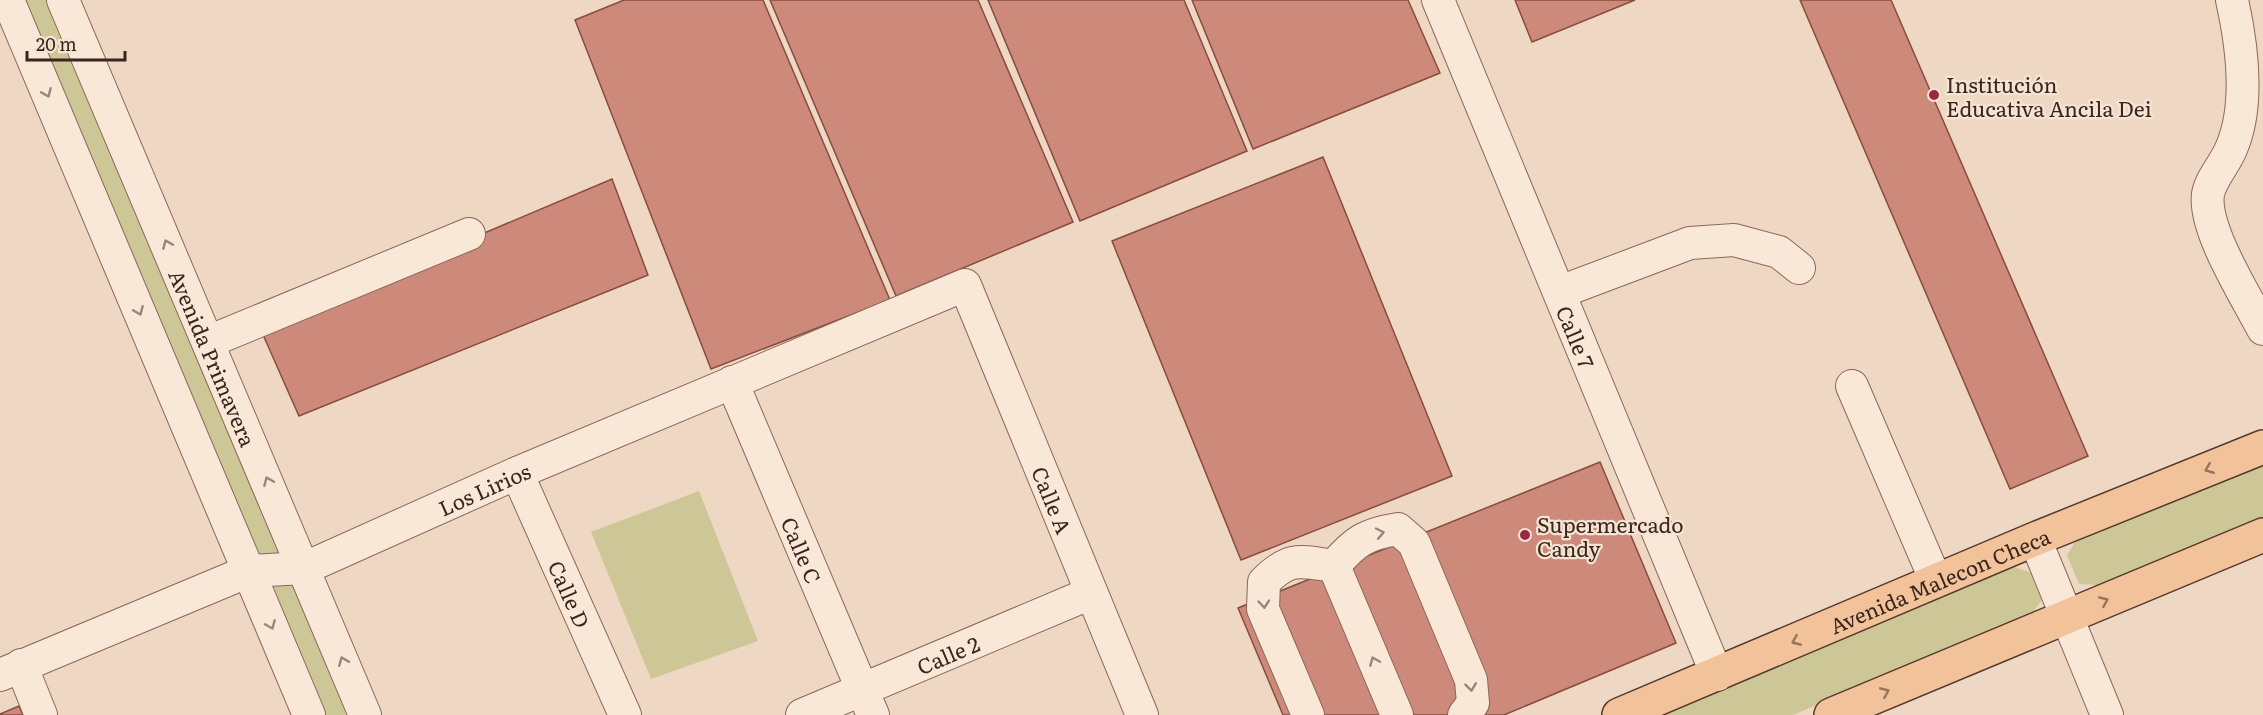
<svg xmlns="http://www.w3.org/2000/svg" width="2263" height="715" font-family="Literata,serif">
	<rect width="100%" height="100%" fill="#efd8c3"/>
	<g fill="#cdc797">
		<path d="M24,0H52L350,715H322Z"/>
		<path d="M2263,462V517L2099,585L2079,584L2067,555L2077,539Z"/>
		<path d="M699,491L758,641L651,679L591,532Z"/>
		<path d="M2014,567L2032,573L2042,600L2027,620L1952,648L1793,715H1650Z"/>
	</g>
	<g fill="#cd8979" stroke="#884c3f" stroke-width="1.5">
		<path d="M624,0H763L890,300L711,369L575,20Z"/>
		<path d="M770,0H978L1073,222L896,296Z"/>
		<path d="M988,0H1184L1247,151L1080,221Z"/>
		<path d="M1192,0H1408L1440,73L1253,149Z"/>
		<path d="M1515,0H1635L1532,42Z"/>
		<path d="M1800,0H1891L2088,456L2010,489Z"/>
		<path d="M1323,157L1452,476L1241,560L1112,241Z"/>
		<path d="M612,179L648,275L299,416L260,328Z"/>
		<path d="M1600,462L1676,643L1504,715H1283L1238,608Z"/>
		<path d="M19,706L23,715H0V714Z"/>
	</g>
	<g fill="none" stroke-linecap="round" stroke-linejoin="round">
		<defs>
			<g id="minor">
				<path d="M8,0L309,715"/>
				<path id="s1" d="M63,0L365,715"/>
				<path id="s2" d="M1438,0L1717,675"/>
				<path d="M2232,0C2242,45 2250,106 2231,149C2225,164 2211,178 2208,194C2203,229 2246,296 2263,329"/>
				<path d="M1560,292L1690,243L1734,240L1779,252L1799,268"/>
				<path d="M208,342L469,234"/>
				<path id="s3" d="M732,382L873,715"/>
				<path d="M1852,386L1936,581"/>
				<path id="s4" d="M517,473L625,715"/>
				<path d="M2035,539L2107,715"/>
				<path d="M1334,566C1355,541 1366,534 1398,529L1414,543L1471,680L1473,703L1464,715"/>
				<path d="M1334,566L1397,715"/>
				<path d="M21,665L41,715"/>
				<path id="s5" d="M0,675L249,571L305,568L517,473L965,285L1142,715"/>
				<path id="s6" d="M802,715L1091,593"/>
				<path d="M1308,715L1263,609L1264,582C1290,556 1300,561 1334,566"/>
			</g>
			<g id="major">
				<path id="s7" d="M1619,715L2035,539L2263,447"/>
				<path d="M1831,715L2263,535"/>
			</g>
		</defs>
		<use href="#minor" stroke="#89685a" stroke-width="34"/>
		<use href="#major" stroke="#57382e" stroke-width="36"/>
		<use href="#minor" stroke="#f9e7d7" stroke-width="32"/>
		<use href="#major" stroke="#f2c39b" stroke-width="33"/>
	</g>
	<defs><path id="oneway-chevron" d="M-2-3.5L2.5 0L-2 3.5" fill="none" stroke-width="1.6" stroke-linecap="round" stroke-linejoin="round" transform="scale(1.5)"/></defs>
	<g stroke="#99867a">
		<use href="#oneway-chevron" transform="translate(47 93) rotate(67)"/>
		<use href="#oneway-chevron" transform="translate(167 244) rotate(-113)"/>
		<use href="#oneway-chevron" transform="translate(139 311) rotate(67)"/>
		<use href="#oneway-chevron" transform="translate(268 481) rotate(-113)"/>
		<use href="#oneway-chevron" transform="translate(1380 533) rotate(-12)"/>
		<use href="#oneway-chevron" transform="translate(1264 604) rotate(85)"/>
		<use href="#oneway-chevron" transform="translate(271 625) rotate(67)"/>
		<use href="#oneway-chevron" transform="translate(343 661) rotate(-112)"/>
		<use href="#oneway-chevron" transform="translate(1374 661) rotate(-113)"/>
		<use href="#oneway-chevron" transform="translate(1471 687) rotate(83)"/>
	</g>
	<g stroke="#96745c">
		<use href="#oneway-chevron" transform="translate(2209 469) rotate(158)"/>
		<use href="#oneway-chevron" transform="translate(2104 601) rotate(-23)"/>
		<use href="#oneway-chevron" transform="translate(1796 641) rotate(157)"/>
		<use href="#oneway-chevron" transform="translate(1885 692) rotate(-23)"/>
	</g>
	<g fill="#992943" stroke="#f6e4d3" stroke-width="2">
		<circle cx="1934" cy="95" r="6"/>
		<circle cx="1525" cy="535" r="6"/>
	</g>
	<g text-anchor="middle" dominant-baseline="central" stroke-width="4.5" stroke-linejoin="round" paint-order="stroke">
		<g font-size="21" fill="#39251e" stroke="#f6e4d3" text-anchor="start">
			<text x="1946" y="83">Institución<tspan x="1946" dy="24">Educativa Ancila Dei</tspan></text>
			<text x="1537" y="523">Supermercado<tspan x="1537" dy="24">Candy</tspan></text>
		</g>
		<g font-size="21" fill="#39251e" stroke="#f6e4d3">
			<text stroke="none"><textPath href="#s2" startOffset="364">Calle 7</textPath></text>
			<text stroke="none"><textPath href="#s1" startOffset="388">Avenida Primavera</textPath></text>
			<text stroke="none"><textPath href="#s5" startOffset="522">Los Lirios</textPath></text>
			<text stroke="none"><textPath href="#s5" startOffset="1276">Calle A</textPath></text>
			<text stroke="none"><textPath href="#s3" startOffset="182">Calle C</textPath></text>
			<text stroke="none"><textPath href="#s7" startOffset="348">Avenida Malecon Checa</textPath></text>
			<text stroke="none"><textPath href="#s4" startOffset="132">Calle D</textPath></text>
			<text stroke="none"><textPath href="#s6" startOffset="158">Calle 2</textPath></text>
		</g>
	</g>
	<path d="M27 51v9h98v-9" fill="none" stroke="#39251e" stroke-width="3"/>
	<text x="36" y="51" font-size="18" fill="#39251e" stroke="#f6e4d3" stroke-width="4.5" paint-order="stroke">20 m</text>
</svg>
